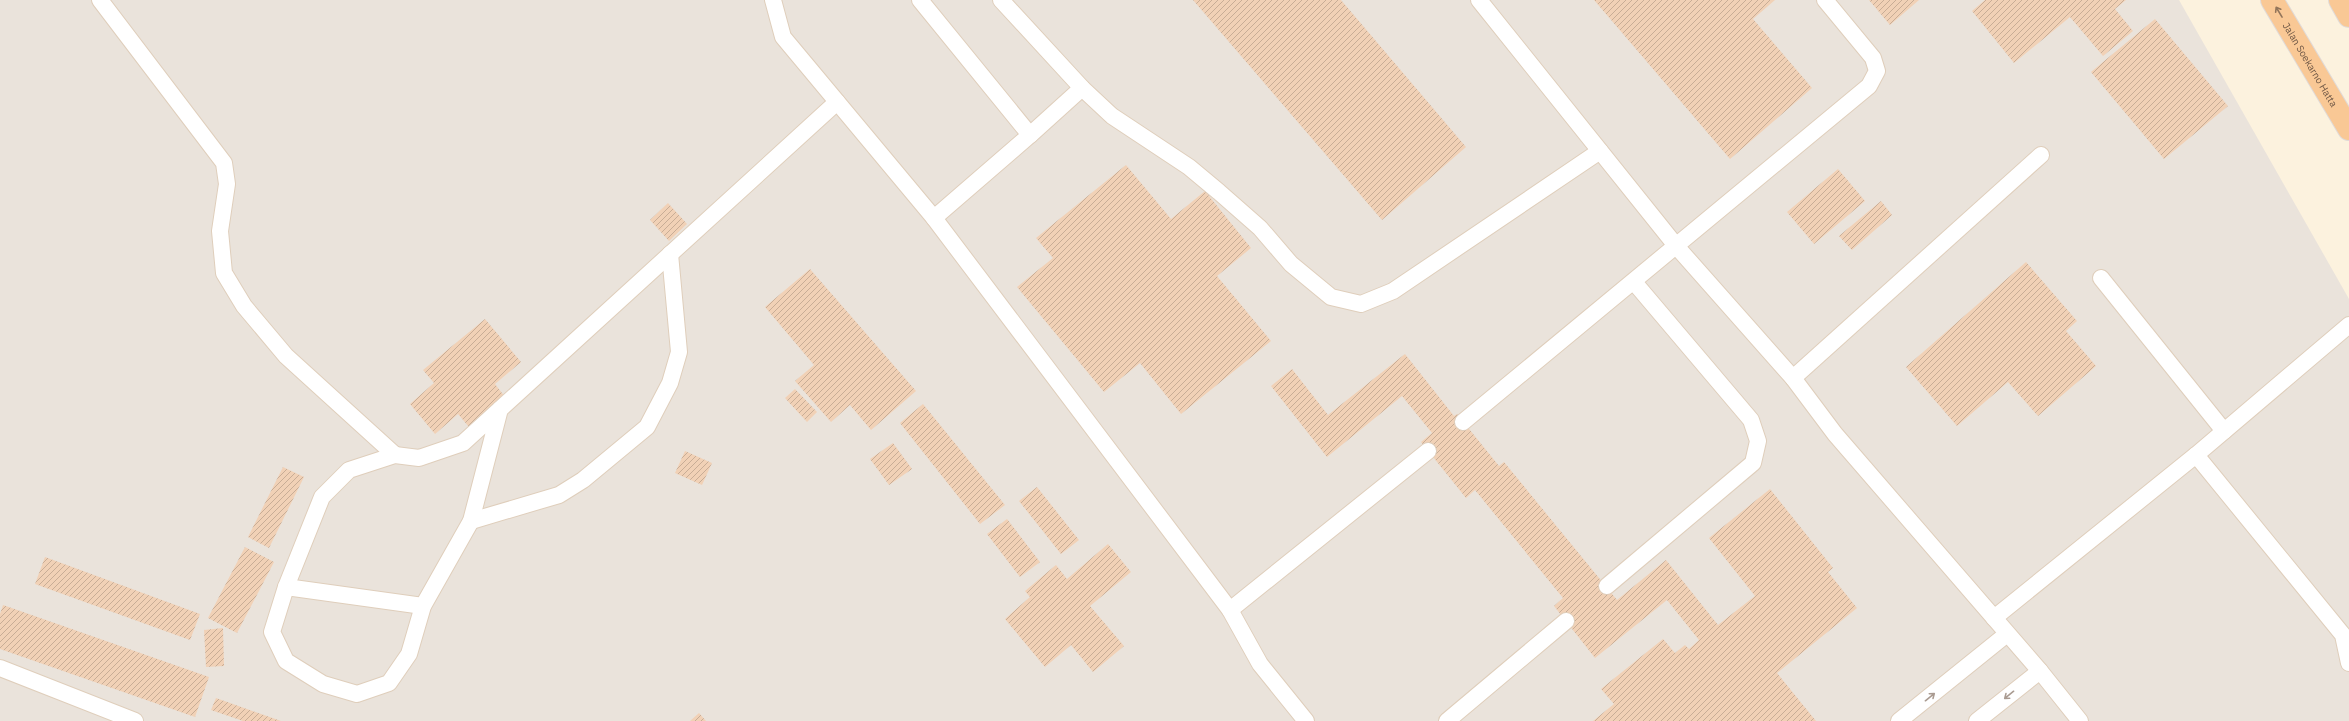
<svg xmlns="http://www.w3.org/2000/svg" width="2349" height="721" font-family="'IBM Plex Sans',sans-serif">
	<defs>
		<pattern id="building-hatch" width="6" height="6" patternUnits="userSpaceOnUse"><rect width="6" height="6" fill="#f1d1b6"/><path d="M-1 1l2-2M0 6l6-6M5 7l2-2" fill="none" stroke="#c8ad96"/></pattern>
	</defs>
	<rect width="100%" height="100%" fill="#fcf2de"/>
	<path fill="#eae3db" d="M0,0H2179L2349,299V721H0Z"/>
	<g fill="url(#building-hatch)">
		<path d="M1193,0H1341L1466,147L1382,220Z"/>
		<path d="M1594,0H1775L1753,19L1812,88L1730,159Z"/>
		<path d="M1869,0H1919L1890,25Z"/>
		<path d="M1985,0H2126L2115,9L2133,31L2103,56L2070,17L2014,63L1972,11Z"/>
		<path d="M2155,19L2228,106L2164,159L2091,72Z"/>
		<path d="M1126,165L1171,219L1205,191L1251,248L1217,276L1271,341L1181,414L1140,363L1104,392L1017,287L1053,258L1036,238Z"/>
		<path d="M1838,169L1865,201L1814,244L1787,212Z"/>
		<path d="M1881,201L1892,215L1852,250L1839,236Z"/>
		<path d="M668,203L687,224L669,241L650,220Z"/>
		<path d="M2026,262L2077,321L2066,331L2096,366L2038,416L2008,382L1957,426L1906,367Z"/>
		<path d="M810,269L916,391L871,430L850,405L831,422L795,381L814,365L765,307Z"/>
		<path d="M485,319L521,362L495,384L505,397L469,427L458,414L435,434L410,404L434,383L423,370Z"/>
		<path d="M1405,354L1454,416L1457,414L1499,466L1504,462L1617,600L1666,560L1718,625L1755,596L1709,538L1770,489L1833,568L1828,572L1857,608L1777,673L1816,721H1593L1614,704L1601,689L1663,639L1675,653L1685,645L1689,649L1699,640L1667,600L1595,658L1554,606L1563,598L1475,490L1466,498L1421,442L1432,433L1402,396L1327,457L1271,386L1292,369L1328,415Z"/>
		<path d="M795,389L817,412L807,422L785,398Z"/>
		<path d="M923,404L1005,505L980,524L900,423Z"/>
		<path d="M893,443L912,469L889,485L870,459Z"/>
		<path d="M685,451L712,463L702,485L675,473Z"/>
		<path d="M283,467L304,477L269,548L248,537Z"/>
		<path d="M1037,487L1079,540L1061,554L1019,501Z"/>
		<path d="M1007,519L1040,562L1020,577L987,534Z"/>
		<path d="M1108,544L1131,572L1090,606L1124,646L1093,672L1071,645L1045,667L1005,619L1030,597L1025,591L1056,565L1067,579Z"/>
		<path d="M245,547L274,562L237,633L208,618Z"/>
		<path d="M45,557L200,614L190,640L35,584Z"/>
		<path d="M3,605L209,677L195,717L0,649V614Z"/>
		<path d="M223,628L224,666L206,667L204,630Z"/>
		<path d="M216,698L281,721H243L211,710Z"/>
		<path d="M699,713L706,721H690Z"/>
	</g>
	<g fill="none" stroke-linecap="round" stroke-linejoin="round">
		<defs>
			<g id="service">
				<path d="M100,0L224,163L227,184L220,231L224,273L244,306L286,356L395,455"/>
				<path d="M773,0L783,37L934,218L1230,610L1260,664L1306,721"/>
				<path d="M920,0L1030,135L934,218"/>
				<path d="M1001,0L1082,88L1112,116L1189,167L1219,192L1260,228L1291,264L1331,297L1361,304L1393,291L1600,151"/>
				<path d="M1479,0L1677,247L1793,378L1835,434L2040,671L2080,721"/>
				<path d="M1030,135L1082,88"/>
				<path d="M2101,278L2224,431"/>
				<path d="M1793,378L2041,155"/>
				<path d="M500,409L471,521L423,606L409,654L389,683L357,694L323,684L286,661L272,632L286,587L322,497L349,470L395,455L419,458L463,443L837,102"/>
				<path d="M1463,422L1869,86L1877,71L1873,58L1825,0"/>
				<path d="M2196,455L2343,635L2349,663"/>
				<path d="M471,521L559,495L583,480L647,427L670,383L679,352L670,254"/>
				<path d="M1607,586L1753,463L1758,441L1751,420L1634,282"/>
				<path d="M286,587L423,606"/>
				<path d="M1230,610L1428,451"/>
				<path d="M1994,618L2196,455L2349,325"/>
				<path d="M0,668L135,721"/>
				<path d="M1447,721L1566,621"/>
				<path d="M1899,721L2007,634"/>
				<path d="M1977,721L2040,671"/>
			</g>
			<g id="trunk">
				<path id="s1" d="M2272,0L2349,129"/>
				<path d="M2340,0L2349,16"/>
			</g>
		</defs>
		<use href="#service" stroke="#dfcebb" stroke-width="18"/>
		<use href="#trunk" stroke="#e0dad7" stroke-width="24"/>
		<use href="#service" stroke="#fff" stroke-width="16"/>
		<use href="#trunk" stroke="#f9c895" stroke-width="22"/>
	</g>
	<defs><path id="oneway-shaft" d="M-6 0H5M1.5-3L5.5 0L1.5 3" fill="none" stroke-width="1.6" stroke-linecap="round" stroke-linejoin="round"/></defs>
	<use stroke="#93755a" href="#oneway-shaft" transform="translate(2279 12) rotate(-121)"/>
	<g stroke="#aa9b91">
		<use href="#oneway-shaft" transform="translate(2009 695) rotate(141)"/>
		<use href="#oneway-shaft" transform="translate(1930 697) rotate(-39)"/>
	</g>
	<g text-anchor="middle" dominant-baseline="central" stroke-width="3" stroke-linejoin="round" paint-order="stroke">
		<g font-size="10" fill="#715947" stroke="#fff6e4">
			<text stroke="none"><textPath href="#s1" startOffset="75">Jalan Soekarno Hatta</textPath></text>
		</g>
	</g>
</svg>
